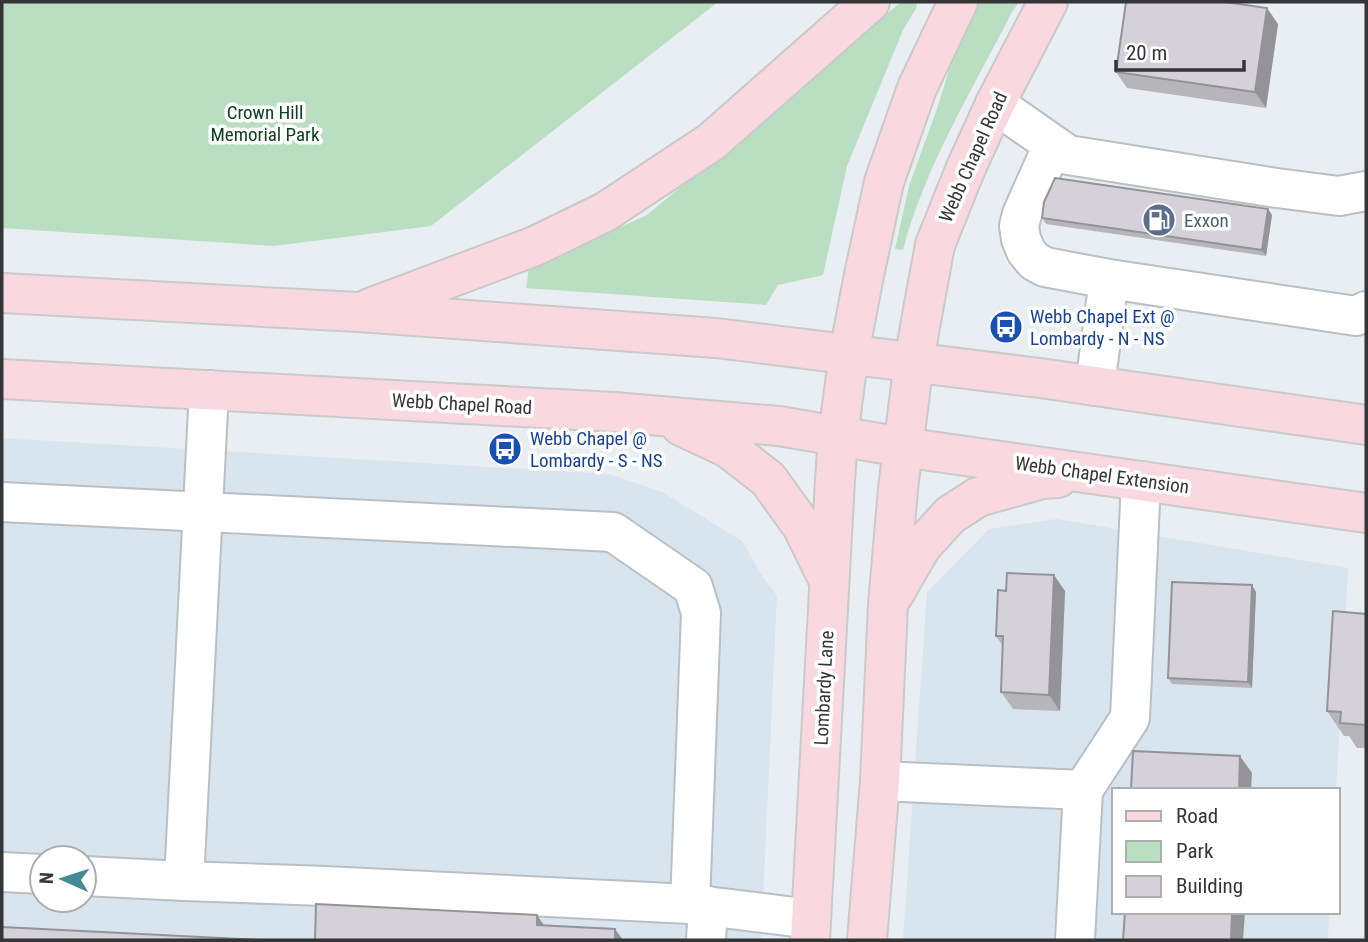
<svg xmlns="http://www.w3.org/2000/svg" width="1368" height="942" font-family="'Roboto Condensed',sans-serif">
	<rect width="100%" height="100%" fill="#e8eef2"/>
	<g fill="#d8e4ee" fill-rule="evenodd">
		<path d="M2,438L609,474L662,492L742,541L761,574L777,596L761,940H2ZM42,858H84V900H42Z"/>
		<path d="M1057,519L1348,568L1336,790H1114V912H1329L1328,940H903L927,592L989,529Z"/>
	</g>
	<g fill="#badec1">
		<path d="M2,2H718L431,226L274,246L2,228Z"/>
		<path d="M901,2H917L916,9L903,30L847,166L823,275L778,285L766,305L526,288L529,268L647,215Z"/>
		<path d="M973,2H1019L1012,12C973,89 925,166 903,250L895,249L909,186L938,106L966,14Z"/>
	</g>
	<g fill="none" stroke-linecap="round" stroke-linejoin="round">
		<defs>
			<g id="minor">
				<path d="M995,104L1068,155L1277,188L1339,196L1366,191"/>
				<path d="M1053,145L1022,214L1019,226L1021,239L1026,251L1034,261L1045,267L1109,279L1356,316L1366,311"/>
				<path d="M1095,386L1109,279"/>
				<path d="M2,502L613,532L693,587L701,613L690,904"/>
				<path d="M880,781L1083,790"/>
				<path d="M2,872L42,874"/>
				<path d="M84,876L184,881L325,886L690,904L811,919"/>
				<path d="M184,881L209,390"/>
				<path d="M706,940L708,906"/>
				<path d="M1075,940L1083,790L1130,718L1141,481"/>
			</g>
			<g id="major">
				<path d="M2,293L358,312L716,338L1040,378L1366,425"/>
				<path d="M370,308L535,246L605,212L711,142L870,2"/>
				<path d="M2,379L614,412L779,426L902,447L1366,513"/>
				<path d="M681,426L728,448L768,479L802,526L828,579"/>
				<path d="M894,594L921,547L950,515L978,497L1042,479L1058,478"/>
				<path d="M810,940L835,480L838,436L849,353L864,275L884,182L917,88L958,2"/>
				<path d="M867,940L880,781L888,605L898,489L914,361L923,310L935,245L965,170L995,104L1048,2"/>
			</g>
		</defs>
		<use href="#minor" stroke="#b9bfc3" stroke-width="42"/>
		<use href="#major" stroke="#cacacb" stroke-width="42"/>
		<use href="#minor" stroke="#fff" stroke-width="38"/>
		<use href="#major" stroke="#f9d9df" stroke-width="38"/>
	</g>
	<g fill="#b6b5ba">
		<path d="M1278,24L1266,108L1127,88L1116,72Z"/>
		<path d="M1268,209L1272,215L1266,256L1046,224L1042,218Z"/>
		<path d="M1065,591L1060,711L1013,709L1001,692L1003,646L996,636Z"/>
		<path d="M1256,592L1252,688L1172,684L1168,678Z"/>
		<path d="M1366,614V748H1357L1349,736H1344L1327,711Z"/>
	</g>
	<g fill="#949397">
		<path d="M1267,8L1278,24L1266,108L1255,92Z"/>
		<path d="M1268,209L1272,215L1266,256L1262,250Z"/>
		<path d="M1054,575L1065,591L1060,711L1049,695Z"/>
		<path d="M1252,585L1256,592L1252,688L1248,682Z"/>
		<path d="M1240,756L1252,773L1251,790H1239Z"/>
		<path d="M1232,912H1245L1243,940H1231Z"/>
		<path d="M537,915L548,931L537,925Z"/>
		<path d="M615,929L623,940H615Z"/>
	</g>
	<g fill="#d4d2d8" stroke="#949397" stroke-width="2">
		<path d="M1126,2H1225L1267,8L1255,92L1116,72Z"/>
		<path d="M1055,178L1268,209L1262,250L1042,218L1044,202Z"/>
		<path d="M1007,573L1054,575L1049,695L1001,692L1003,636H996L998,590L1006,591Z"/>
		<path d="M1172,582L1252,585L1248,682L1168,678Z"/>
		<path d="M1333,611L1366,614V725L1340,723L1341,712L1327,711Z"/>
		<path d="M1133,751L1240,756L1239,790H1131Z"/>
		<path d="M316,904L537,915V925L615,929V940H315Z"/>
		<path d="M1125,912H1232L1231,940H1123Z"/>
		<path d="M2,927L259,940H2Z"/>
	</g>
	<defs>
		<symbol id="fuel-disc" viewBox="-11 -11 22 22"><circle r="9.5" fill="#5c6f8a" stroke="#fff"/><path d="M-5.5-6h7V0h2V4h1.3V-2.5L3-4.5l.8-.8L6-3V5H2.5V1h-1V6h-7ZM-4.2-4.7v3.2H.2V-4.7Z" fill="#fff"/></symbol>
		<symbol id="bus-disc" viewBox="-11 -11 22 22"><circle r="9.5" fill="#1a4fb4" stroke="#fff"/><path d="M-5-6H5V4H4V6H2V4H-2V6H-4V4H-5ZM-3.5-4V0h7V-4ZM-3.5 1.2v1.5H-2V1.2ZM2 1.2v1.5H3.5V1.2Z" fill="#fff"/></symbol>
	</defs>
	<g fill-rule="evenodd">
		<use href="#fuel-disc" x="1140" y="201" width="38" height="38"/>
		<use href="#bus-disc" x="987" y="308" width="38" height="38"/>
		<use href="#bus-disc" x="486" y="430" width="38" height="38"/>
	</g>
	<g text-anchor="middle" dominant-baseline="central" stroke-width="7" stroke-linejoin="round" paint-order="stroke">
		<g font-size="19" fill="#0e4020" stroke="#fff">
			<text x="265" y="112">Crown Hill<tspan x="265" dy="22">Memorial Park</tspan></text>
		</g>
		<g font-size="19" fill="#333537" stroke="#fff">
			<text transform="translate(973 157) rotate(-66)">Webb Chapel Road</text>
			<text transform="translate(462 404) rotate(3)">Webb Chapel Road</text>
			<text transform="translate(1102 475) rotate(8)">Webb Chapel Extension</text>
			<text transform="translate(824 688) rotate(-87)">Lombardy Lane</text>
		</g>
		<g font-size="19" fill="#4e5e75" stroke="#fff" text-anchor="start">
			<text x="1184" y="220">Exxon</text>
		</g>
		<g font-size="19" fill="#164399" stroke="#fff" text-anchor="start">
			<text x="1030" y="316">Webb Chapel Ext @<tspan x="1030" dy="22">Lombardy - N - NS</tspan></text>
			<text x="530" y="438">Webb Chapel @<tspan x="530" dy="22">Lombardy - S - NS</tspan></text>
		</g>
	</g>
	<rect width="1368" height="942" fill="none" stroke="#333537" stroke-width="7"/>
	<rect x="1112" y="788" width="228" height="126" fill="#ffffff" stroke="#adaeaf" stroke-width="2"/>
	<rect x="1126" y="811" width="35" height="10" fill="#f9d9df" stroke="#adaeaf" stroke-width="2"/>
	<text x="1176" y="823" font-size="21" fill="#333537">Road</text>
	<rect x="1126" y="841" width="35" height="21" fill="#badec1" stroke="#adaeaf" stroke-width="2"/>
	<text x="1176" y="858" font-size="21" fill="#333537">Park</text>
	<rect x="1126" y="876" width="35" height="21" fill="#d4d2d8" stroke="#adaeaf" stroke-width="2"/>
	<text x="1176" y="893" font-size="21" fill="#333537">Building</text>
	<g transform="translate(63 879) rotate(273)"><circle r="33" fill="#ffffff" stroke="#adaeaf" stroke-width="2"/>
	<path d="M0-5L12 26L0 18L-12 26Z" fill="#448b93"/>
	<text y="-10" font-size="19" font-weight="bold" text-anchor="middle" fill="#333537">N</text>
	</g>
	<path d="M1116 60v10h128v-10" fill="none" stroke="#333537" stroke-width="3.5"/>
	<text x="1126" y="60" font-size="21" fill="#333537" stroke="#ffffff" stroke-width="5" paint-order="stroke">20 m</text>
</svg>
